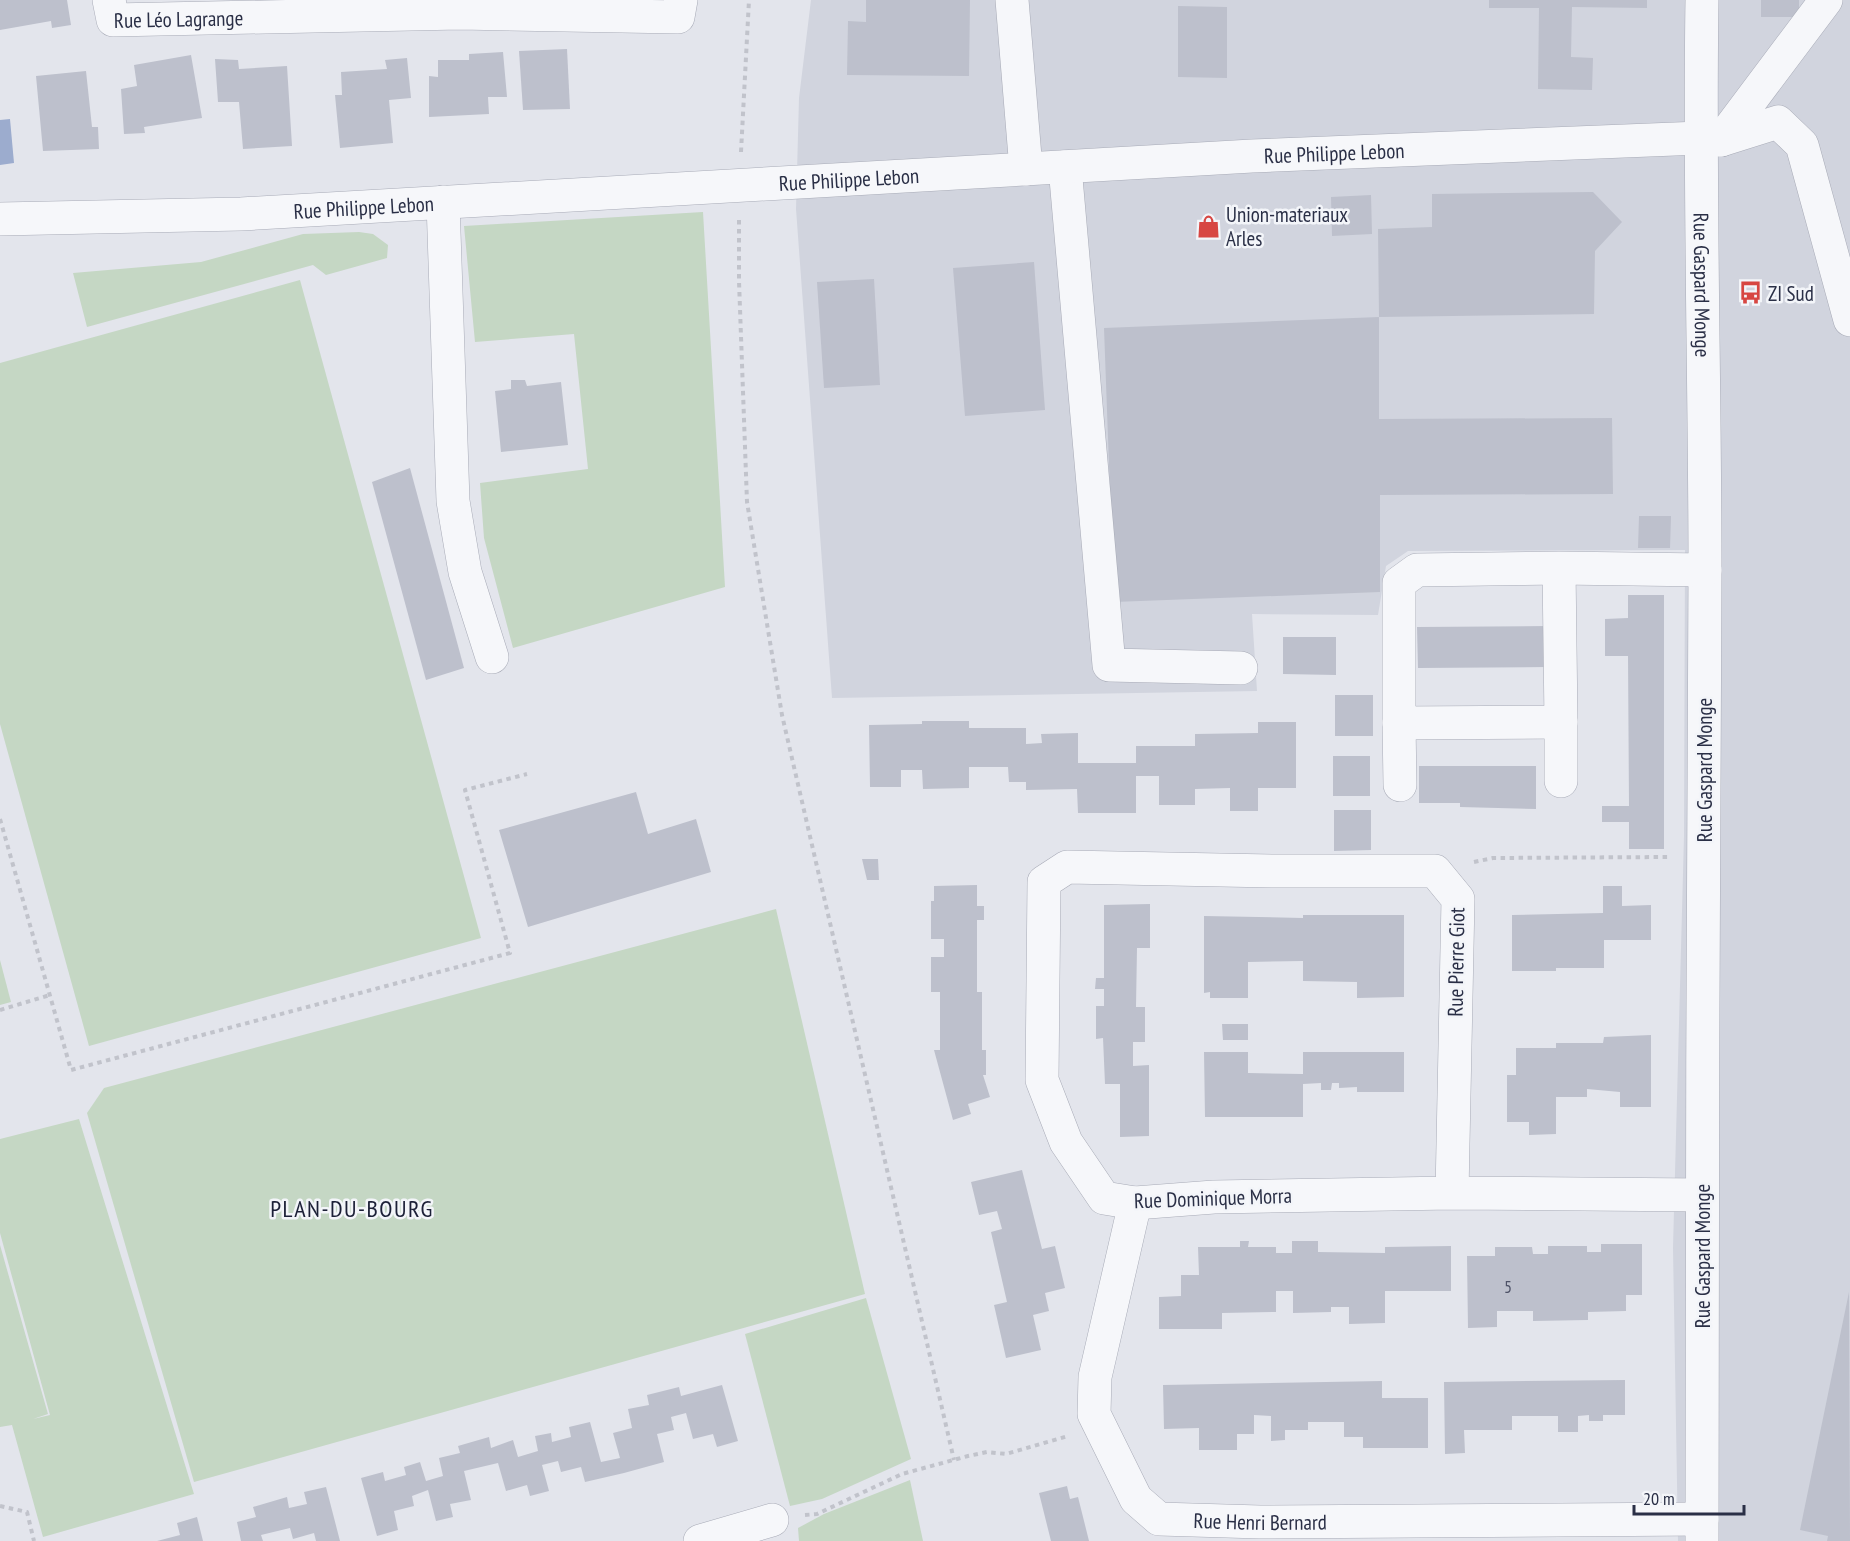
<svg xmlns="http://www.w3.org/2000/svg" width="1850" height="1541" font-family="'PT Sans Narrow',sans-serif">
	<rect width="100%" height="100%" fill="#e3e5ec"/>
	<path fill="#d1d4de" d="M811,0H1850V1541H1678L1673,1248L1684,836L1685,550L1408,551L1386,566L1378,615L1252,614L1257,691L832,698L796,209L799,98Z"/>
	<g fill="#c5d7c4">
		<path d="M703,212L725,587L513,648L484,538L480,483L588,469L574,334L475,342L464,226Z"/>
		<path d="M359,232L373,234L388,245L387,258L326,275L313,265L87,327L73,273L201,262L303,234Z"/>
		<path d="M300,280L481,938L89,1046L0,724V363Z"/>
		<path d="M776,909L865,1294L194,1482L87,1113L104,1088Z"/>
		<path d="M0,960L11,1002L0,1005Z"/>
		<path d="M79,1119L194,1494L43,1537L12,1425L0,1427V1245L48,1414L33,1419L50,1415L0,1233V1139Z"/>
		<path d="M866,1298L911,1459L822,1499L790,1506L745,1334Z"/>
		<path d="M910,1480L923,1541H799L798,1528L824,1514Z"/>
	</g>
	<path fill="#9cacce" d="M10,119L14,163L0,165V120Z"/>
	<g fill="#bdc0cc">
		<path d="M0,0H67L71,25L52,28L51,21L0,30Z"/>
		<path d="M866,0H970L969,76L847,75L848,21L866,22Z"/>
		<path d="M1489,0H1647V8L1572,7L1571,57L1593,58L1592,90L1538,89L1539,8H1489Z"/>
		<rect x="1761" y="0" width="38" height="17"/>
		<path d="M1178,6L1227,7V78L1178,77Z"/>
		<path d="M567,49L570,109L523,110L519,51Z"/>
		<path d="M503,52L507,97H488L489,114L429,117V76L438,77V60H469V54Z"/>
		<path d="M191,55L202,118L144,127L145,133L124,134L121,89L137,86L134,65Z"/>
		<path d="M407,58L411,98L389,100L393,143L340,148L335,95H342L341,72L387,69L385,60Z"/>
		<path d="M215,59L238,60L239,69L287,66L292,146L243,149L239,102H218Z"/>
		<path d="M86,71L92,127H98L99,149L43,151L36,76Z"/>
		<path d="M1593,192L1622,222L1595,251L1594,314L1379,317V419L1612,418L1613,494L1380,495V592L1114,602L1104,328L1379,317L1378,229L1432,227V194Z"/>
		<path d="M1371,195L1372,234L1332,236L1331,197Z"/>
		<path d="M1034,262L1045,410L965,416L953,268Z"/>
		<path d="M874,279L880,385L824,388L817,282Z"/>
		<path d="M511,380H525L527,386L561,382L568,445L501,452L495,391L511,389Z"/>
		<path d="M410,468L464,668L426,680L372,482Z"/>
		<path d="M1639,516H1671L1670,548H1638Z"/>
		<path d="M1628,595H1664V849H1629V822H1602V806H1629L1628,656H1605V619L1628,618Z"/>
		<path d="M1548,626V667L1418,668L1417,627Z"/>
		<path d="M1283,637H1336V675L1283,674Z"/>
		<rect x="1335" y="695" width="38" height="41"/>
		<path d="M922,721H969V728H1026V744L1042,743L1041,734L1078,733V763H1136V746H1195V734L1258,733V722H1296V788H1258V811H1230V788L1195,789V805H1159V776H1136V813H1078L1077,789L1026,790V782H1009L1008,767H969V788L923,789L922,770H901V787H870L869,725L922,724Z"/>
		<rect x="1333" y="756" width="37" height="40"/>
		<path d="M1419,766H1536V809L1460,807V803H1419Z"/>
		<path d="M636,792L648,834L696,819L711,872L528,927L499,830Z"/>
		<path d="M1334,810H1371V850L1334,851Z"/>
		<path d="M862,859H878L879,880H867Z"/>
		<path d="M977,885V906H984V920H977V992H982V1050H986V1075H983L990,1097L968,1104L971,1114L953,1120L934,1050H940V992H931V957H944V939H931V901H934V886Z"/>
		<path d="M1603,886H1622V906L1651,905V940H1604V968H1556V971H1512V915L1603,913Z"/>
		<path d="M1150,904V948H1137L1136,1007H1145V1042H1133V1066L1149,1065V1136L1120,1137V1084H1105L1103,1038L1096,1039V1006H1104V989H1095L1096,978H1104V905Z"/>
		<path d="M1303,915H1404V997L1357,998V982L1303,981V961L1248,962V998H1210V992L1204,993V916L1303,918Z"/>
		<path d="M1222,1024H1248V1040H1223Z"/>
		<path d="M1651,1035V1107H1620V1092L1587,1089V1097H1556V1134L1529,1135V1122H1507V1075H1516V1048H1556V1043H1603L1604,1037Z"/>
		<path d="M1204,1052H1248V1073L1303,1074V1052H1404V1092H1357V1087L1339,1088V1083H1332L1331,1090H1321V1083L1303,1084V1117H1205Z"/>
		<path d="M1022,1170L1042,1249L1055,1246L1065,1288L1045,1293L1049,1311L1033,1315L1041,1350L1006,1358L994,1305L1007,1302L991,1232L1002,1229L997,1211L979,1215L971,1182Z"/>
		<path d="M1240,1241H1249L1248,1247H1276V1253H1292V1241H1318V1252L1385,1253V1247L1451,1246V1291H1385V1323L1349,1324V1307H1331V1312L1293,1313V1291H1276V1312L1222,1313V1329H1159V1297L1181,1296V1275H1199L1198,1247H1240Z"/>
		<path d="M1601,1244H1642V1295H1626V1311L1588,1312V1320L1533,1321V1311H1497V1327L1468,1328L1467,1256H1495V1247H1532L1533,1254H1548V1246H1587V1252H1601Z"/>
		<path d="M1849,1292L1850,1541H1827L1828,1536L1800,1530Z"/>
		<path d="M1625,1380V1415H1603V1421H1589V1415L1578,1416V1432H1558V1416H1512V1430H1464L1465,1453L1445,1454L1444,1382Z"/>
		<path d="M1382,1381V1398H1428V1448H1363V1437H1344V1422H1308V1430H1285V1440L1271,1441V1416L1254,1415V1434H1237V1450H1199V1428L1164,1429L1163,1385Z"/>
		<path d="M722,1385L738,1441L717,1447L713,1434L693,1439L686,1413L671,1417L674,1430L657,1434L664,1462L624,1473L585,1482L581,1467L561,1472L558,1461L542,1465L549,1491L530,1496L527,1485L506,1491L498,1463L464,1471L471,1500L450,1504L453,1517L436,1521L428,1490L412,1496L414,1506L394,1511L398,1530L377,1536L361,1478L383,1472L385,1481L406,1475L404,1467L420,1462L426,1481L443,1476L439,1458L460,1453L458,1446L489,1437L491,1448L513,1440L518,1457L538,1451L535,1436L551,1433L552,1442L571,1437L569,1427L590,1422L601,1462L620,1458L613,1433L632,1428L628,1409L649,1405L647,1395L679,1387L681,1396Z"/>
		<path d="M1067,1486L1070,1499L1078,1497L1089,1541H1051L1039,1493Z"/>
		<path d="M326,1487L340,1541H316L314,1533L293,1539L290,1528L261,1535L263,1541H241L237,1522L256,1517L253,1507L287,1497L289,1508L307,1504L304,1492Z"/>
		<path d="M197,1517L203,1541H157L180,1535L177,1523Z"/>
	</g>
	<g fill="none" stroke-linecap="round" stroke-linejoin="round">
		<defs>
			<g id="minor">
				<path id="s1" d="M109,0L113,20L460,13L678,17L681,0"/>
				<path d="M1012,0L1026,169"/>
				<path id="s2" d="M1702,0C1699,191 1705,382 1705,573C1705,896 1700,1218 1702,1541"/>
				<path d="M1721,140L1826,0"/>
				<path d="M1065,167L1109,665L1241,668"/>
				<path d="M443,202L453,501L465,572L492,657"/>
				<path id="s3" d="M0,219L241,214L1252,156L1700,138L1721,140L1778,122L1802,145L1850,320"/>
				<path d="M1559,568L1417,570L1399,583V723L1561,722L1559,568L1705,570"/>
				<path d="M1561,722V781"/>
				<path d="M1399,723L1400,785"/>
				<path d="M1452,1193L1214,1197L1135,1203L1104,1198L1066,1142L1042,1080L1044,882L1067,867L1274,871H1435L1458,899L1452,1193L1702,1195"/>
				<path id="s4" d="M1135,1203L1095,1377L1094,1414L1136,1499L1159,1519L1260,1522L1702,1519"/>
				<path d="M700,1541L772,1520"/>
			</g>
		</defs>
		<use href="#minor" stroke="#a8abb7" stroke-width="34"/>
		<g stroke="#c1c3cb" stroke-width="4" stroke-dasharray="4.5 4.5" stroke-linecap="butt">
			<path d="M741,152L749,0"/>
			<path d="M739,220V281L747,502L782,715L954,1460"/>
			<path d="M0,819L71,1070L510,953L465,790L527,774"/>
			<path d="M1474,862L1493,858L1670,857"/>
			<path d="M0,1010L50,995"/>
			<path d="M0,1506L27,1512L34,1541"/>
			<path d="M805,1515L817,1514L902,1474L968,1456L987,1452L1006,1454L1068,1436"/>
		</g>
		<use href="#minor" stroke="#f6f7fa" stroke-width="33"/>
	</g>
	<defs>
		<symbol id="shop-bare" viewBox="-9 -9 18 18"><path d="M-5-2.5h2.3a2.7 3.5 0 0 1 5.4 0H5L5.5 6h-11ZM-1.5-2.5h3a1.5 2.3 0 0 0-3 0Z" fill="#d74642" stroke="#f3f5f9" stroke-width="2.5" paint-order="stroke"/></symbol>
		<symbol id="bus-bare" viewBox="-9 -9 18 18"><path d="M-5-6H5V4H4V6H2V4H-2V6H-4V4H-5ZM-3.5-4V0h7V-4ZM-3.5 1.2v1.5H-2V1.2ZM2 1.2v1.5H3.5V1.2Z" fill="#d74642" stroke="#f3f5f9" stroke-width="2.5" paint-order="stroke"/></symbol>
	</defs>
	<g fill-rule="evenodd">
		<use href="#shop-bare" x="1192" y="210" width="33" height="33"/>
		<use href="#bus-bare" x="1734" y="276" width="33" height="33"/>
	</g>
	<g text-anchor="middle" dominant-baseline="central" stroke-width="5" stroke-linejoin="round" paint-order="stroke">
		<g font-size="18" fill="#4f5368">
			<text x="1508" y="1286">5</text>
		</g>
		<g font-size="21" fill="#2a2f46" stroke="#f3f5f9">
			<text stroke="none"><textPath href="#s1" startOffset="86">Rue Léo Lagrange</textPath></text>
			<text stroke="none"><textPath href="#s3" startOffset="1336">Rue Philippe Lebon</textPath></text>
			<text stroke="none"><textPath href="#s3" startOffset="850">Rue Philippe Lebon</textPath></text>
			<text stroke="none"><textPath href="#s3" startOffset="364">Rue Philippe Lebon</textPath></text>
			<text stroke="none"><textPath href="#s2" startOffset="285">Rue Gaspard Monge</textPath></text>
			<text transform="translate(1704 770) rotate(-90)">Rue Gaspard Monge</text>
			<text transform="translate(1456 962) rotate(-89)">Rue Pierre Giot</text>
			<text transform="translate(1213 1198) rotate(-2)">Rue Dominique Morra</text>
			<text transform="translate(1702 1256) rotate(-90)">Rue Gaspard Monge</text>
			<text stroke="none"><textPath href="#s4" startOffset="442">Rue Henri Bernard</textPath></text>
		</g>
		<g font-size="21" fill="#2a2f46" stroke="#f3f5f9" text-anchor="start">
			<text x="1226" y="214">Union-materiaux<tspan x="1226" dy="24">Arles</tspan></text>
			<text x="1768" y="293">ZI Sud</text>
		</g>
		<g font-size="24" letter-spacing="1.5" fill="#1c2037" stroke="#f3f5f9">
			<text x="352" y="1208">PLAN-DU-BOURG</text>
		</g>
	</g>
	<path d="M1634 1505v9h110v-9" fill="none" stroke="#2a2f46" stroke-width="3"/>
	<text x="1643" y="1505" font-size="18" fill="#2a2f46" stroke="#f3f5f9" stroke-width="4.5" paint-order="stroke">20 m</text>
</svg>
